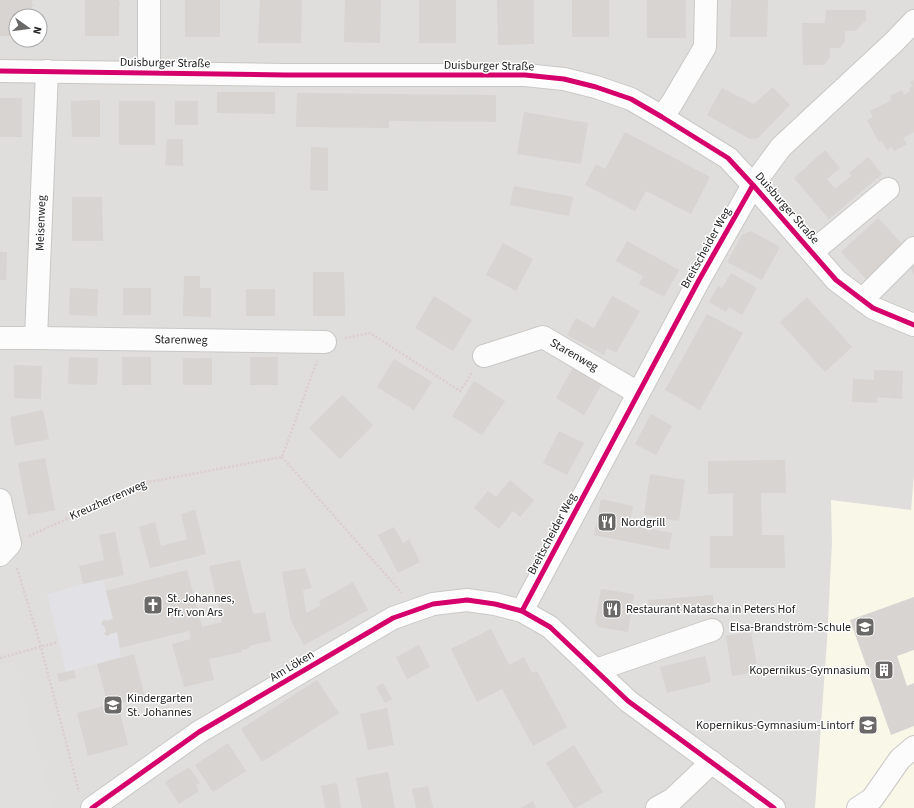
<svg xmlns="http://www.w3.org/2000/svg" width="914" height="808" font-family="'Source Sans 3',sans-serif">
	<rect width="100%" height="100%" fill="#f0eeeb"/>
	<path fill="#dfdedc" fill-rule="evenodd" d="M0,0H914V808H0ZM16,16H40V40H16Z"/>
	<path fill="#f8f7e8" d="M914,475V808H815L827,641L832,542L831,500L911,510Z"/>
	<path fill="#e0dfde" d="M14,662L53,808H0V666Z"/>
	<path fill="#e2e1e5" d="M103,579L113,619L106,621L104,619L101,624L104,626L106,631L104,634L108,636L110,634L117,632L121,657L66,672L47,594Z"/>
	<g fill="#d7d4d2">
		<path d="M0,0H32V4H33V6H32V16H16V36H0Z"/>
		<path d="M85,0H119L120,4L119,5V36H85Z"/>
		<rect x="185" y="0" width="35" height="37"/>
		<path d="M260,0H302L301,43H258Z"/>
		<path d="M345,0H381L380,43L344,42Z"/>
		<rect x="419" y="0" width="37" height="43"/>
		<path d="M497,0H534V44L498,45Z"/>
		<rect x="572" y="0" width="37" height="37"/>
		<rect x="647" y="0" width="39" height="38"/>
		<path d="M731,0H768L767,37H730Z"/>
		<path d="M826,10H866V20L855,31H845V41L840,48H830V57L824,65H803L802,23H825Z"/>
		<path d="M914,80V132L903,138L907,144L894,151L892,147L887,150L882,141L879,142L867,120L873,117L870,111L892,100L890,96L902,90L904,95L910,91L909,89L913,86L910,82Z"/>
		<path d="M773,87L790,105L758,138L750,139L707,115L722,88L754,104Z"/>
		<path d="M217,92H275V114L217,113Z"/>
		<path d="M297,93L496,95V122L389,121V128L296,127Z"/>
		<rect x="0" y="98" width="22" height="39"/>
		<path d="M100,100V137H72L71,101Z"/>
		<rect x="119" y="101" width="36" height="44"/>
		<rect x="175" y="101" width="23" height="24"/>
		<path d="M524,112L588,123L581,164L517,154Z"/>
		<path d="M625,132L710,177L691,214L646,191L635,211L585,185L596,164L605,169Z"/>
		<path d="M167,139H183V166L165,165Z"/>
		<path d="M311,147L328,148V191L310,190Z"/>
		<path d="M825,150L840,168L827,179L835,189L851,176L849,173L868,157L882,174L829,219L794,178Z"/>
		<path d="M514,186L573,197L569,216L510,205Z"/>
		<path d="M72,197H102L103,241H72Z"/>
		<path d="M878,218L903,245L866,279L841,252Z"/>
		<path d="M751,231L780,247L762,280L727,262L742,235Z"/>
		<path d="M627,241L679,270L664,297L639,284L643,276L616,261Z"/>
		<path d="M503,243L533,259L516,291L486,275Z"/>
		<path d="M0,252H7L6,280H0Z"/>
		<path d="M914,264V276L910,265Z"/>
		<path d="M313,272H344L345,316H313Z"/>
		<path d="M731,273L757,288L742,315L729,307L726,312L709,302L718,286L722,288Z"/>
		<path d="M184,276H200V288H211V317L183,316Z"/>
		<path d="M70,288L98,289L97,316L69,315Z"/>
		<rect x="123" y="288" width="28" height="27"/>
		<rect x="246" y="289" width="29" height="27"/>
		<path d="M434,296L472,320L453,351L415,328Z"/>
		<path d="M612,296L640,311L616,353L607,348L604,355L567,335L576,318L594,328Z"/>
		<path d="M807,297L852,347L825,372L780,322Z"/>
		<path d="M707,314L743,333L700,410L665,390Z"/>
		<path d="M69,357L98,358L97,385L68,384Z"/>
		<rect x="122" y="357" width="29" height="28"/>
		<rect x="250" y="357" width="28" height="28"/>
		<rect x="183" y="358" width="29" height="27"/>
		<path d="M394,359L432,382L414,410L377,387Z"/>
		<path d="M577,360L606,377L584,415L556,398Z"/>
		<path d="M14,365L42,366L41,399L14,398Z"/>
		<path d="M874,370L903,371L902,399L877,397V403L852,402L853,379L874,380Z"/>
		<path d="M474,381L505,401L482,435L452,416Z"/>
		<path d="M342,395L373,425L340,459L309,428Z"/>
		<path d="M43,410L49,439L15,446L10,417Z"/>
		<path d="M651,414L672,426L656,455L635,444Z"/>
		<path d="M559,431L584,443L567,475L543,463Z"/>
		<path d="M45,458L55,510L28,515L18,463Z"/>
		<path d="M785,460L786,493H761L762,535H784L785,568H710V536H733V493L708,494V461Z"/>
		<path d="M650,474L685,480L679,521L644,515Z"/>
		<path d="M510,480L534,500L520,517L513,511L499,529L474,508L488,491L496,497Z"/>
		<path d="M601,499L633,506L629,525L672,533L669,550L594,535Z"/>
		<path d="M195,510L206,554L150,568L139,527L155,522L161,546L187,539L181,514Z"/>
		<path d="M394,527L403,543L409,539L420,562L398,573L378,535Z"/>
		<path d="M115,532L124,575L83,584L79,566L104,560L99,535Z"/>
		<path d="M240,560L253,614L265,612L271,641L249,646L250,648L241,650L242,652L209,659L214,680L184,687L172,644L191,639L189,631L120,648L117,632L110,634L108,636L104,634L106,631L104,626L101,624L104,619L106,621L113,619L106,591L187,570L202,627L222,622L209,566Z"/>
		<path d="M305,568L312,588L303,590L306,613L321,605L319,601L353,582L368,610L304,645L291,621L282,572Z"/>
		<path d="M601,589L634,594L628,632L599,627L595,622Z"/>
		<path d="M713,595L714,610L649,615L648,600Z"/>
		<path d="M914,597V650L897,656L907,686L914,683V726L891,735L850,620Z"/>
		<path d="M491,629L509,665L524,657L532,673L537,671L567,727L533,746L502,689L477,702L451,649Z"/>
		<path d="M751,632L758,672L732,676L726,636Z"/>
		<path d="M419,645L430,667L407,679L396,657Z"/>
		<path d="M134,654L145,697L118,704L128,745L88,756L77,713L108,705L97,664Z"/>
		<path d="M705,656L711,682L667,693L660,667Z"/>
		<path d="M74,670L76,678L59,682L57,674Z"/>
		<path d="M317,680L339,713L262,762L241,729Z"/>
		<path d="M383,683L392,699L385,703L376,687Z"/>
		<path d="M387,708L394,745L368,750L360,714Z"/>
		<path d="M228,743L246,771L213,792L195,765Z"/>
		<path d="M574,745L603,792L576,808H574L546,763Z"/>
		<path d="M189,767L200,783L196,785L199,791L179,804L165,782Z"/>
		<path d="M388,772L395,808H362L356,778Z"/>
		<path d="M337,783L341,808H325L321,786Z"/>
		<path d="M428,786L433,808H416L412,789Z"/>
		<path d="M533,801L536,808H521Z"/>
	</g>
	<g fill="none" stroke-linecap="round" stroke-linejoin="round">
		<defs>
			<g id="minor">
				<path d="M0,71L285,75H525L564,79L596,87L631,99L662,117L728,158L753,185L836,280L873,308L914,325"/>
				<path d="M149,73V0"/>
				<path d="M662,117L672,103L705,47L706,0"/>
				<path d="M812,252L888,189"/>
				<path d="M862,300L914,248"/>
				<path d="M0,338H36L47,71"/>
				<path d="M36,338L325,342"/>
				<path d="M484,356L543,337L638,393"/>
				<path d="M0,500L10,544L0,555"/>
				<path d="M522,611L699,280L753,185L781,147L894,42L914,21"/>
				<path d="M596,670L712,630"/>
				<path d="M92,808L199,732L393,618L433,604L467,600L495,604L522,611L550,627L628,701L774,808"/>
				<path d="M657,808L673,799L712,762"/>
				<path d="M858,808L872,799L900,759L914,747"/>
			</g>
		</defs>
		<use href="#minor" stroke="#c9c8c7" stroke-width="24"/>
		<g stroke="#dccecd" stroke-width="2.5" stroke-dasharray="2 2" stroke-linecap="butt">
			<path d="M345,338L370,333L460,391L472,373"/>
			<path d="M282,457L402,593"/>
			<path d="M29,536L149,482L282,457L317,361"/>
			<path d="M17,568L41,647L79,792"/>
			<path d="M0,658L58,642"/>
		</g>
		<use href="#minor" stroke="#fdfcfc" stroke-width="22"/>
		<defs>
			<g id="cycleway">
				<path d="M0,71L285,75H525L564,79L596,87L631,99L662,117L728,158L753,185L836,280L873,308L914,325"/>
				<path d="M522,611L699,280L753,185"/>
				<path d="M92,808L199,732L393,618L433,604L467,600L495,604L522,611L550,627L628,701L774,808"/>
			</g>
		</defs>
		<use href="#cycleway" stroke="#fff" stroke-width="8"/>
		<use href="#cycleway" stroke="#d6006c" stroke-width="5"/>
	</g>
	<defs>
		<symbol id="restaurant-square" viewBox="-11 -11 22 22"><rect x="-9" y="-9" width="18" height="18" rx="4" fill="#6a6968" stroke="#fff"/><path d="M-5-6h1v4h1v-4h1v4h1v-4h1v5L-1.5 .5V6h-2V.5L-5-1ZM5-6V6H3V1.5H1.5Q1.5-4 5-6Z" fill="#fff"/></symbol>
		<symbol id="church-square" viewBox="-11 -11 22 22"><rect x="-9" y="-9" width="18" height="18" rx="4" fill="#6a6968" stroke="#fff"/><path d="M-1.2-6h2.4v3.5h3.3v2.4h-3.3V6h-2.4V-.1h-3.3v-2.4h3.3Z" fill="#fff"/></symbol>
		<symbol id="school-square" viewBox="-11 -11 22 22"><rect x="-9" y="-9" width="18" height="18" rx="4" fill="#6a6968" stroke="#fff"/><path d="M0-5L7-2L0 1L-7-2ZM-4 1L0 2.5L4 1V4Q0 6-4 4Z" fill="#fff"/></symbol>
		<symbol id="building-square" viewBox="-11 -11 22 22"><rect x="-9" y="-9" width="18" height="18" rx="4" fill="#6a6968" stroke="#fff"/><path d="M-4-6H4V6H1V3H-1V6H-4ZM-2.5-4.3h1.7v1.8h-1.7ZM.8-4.3h1.7v1.8H.8ZM-2.5-1h1.7V.8h-1.7ZM.8-1h1.7V.8H.8Z" fill="#fff"/></symbol>
	</defs>
	<g fill-rule="evenodd">
		<use href="#restaurant-square" x="596" y="511" width="22" height="22"/>
		<use href="#church-square" x="142" y="594" width="22" height="22"/>
		<use href="#restaurant-square" x="601" y="598" width="22" height="22"/>
		<use href="#school-square" x="854" y="616" width="22" height="22"/>
		<use href="#building-square" x="873" y="659" width="22" height="22"/>
		<use href="#school-square" x="102" y="694" width="22" height="22"/>
		<use href="#school-square" x="857" y="714" width="22" height="22"/>
	</g>
	<g text-anchor="middle" dominant-baseline="central" stroke-width="3" stroke-linejoin="round" paint-order="stroke">
		<g font-size="12" fill="#222" stroke="#fff">
			<text transform="translate(165 63) rotate(1)">Duisburger Straße</text>
			<text transform="translate(489 66) rotate(1)">Duisburger Straße</text>
			<text transform="translate(787 208) rotate(49)">Duisburger Straße</text>
			<text transform="translate(41 223) rotate(-88)">Meisenweg</text>
			<text transform="translate(706 248) rotate(-61)">Breitscheider Weg</text>
			<text transform="translate(181 340) rotate(1)">Starenweg</text>
			<text transform="translate(574 355) rotate(30)">Starenweg</text>
			<text transform="translate(108 500) rotate(-24)">Kreuzherrenweg</text>
			<text transform="translate(552 534) rotate(-62)">Breitscheider Weg</text>
			<text transform="translate(292 666) rotate(-31)">Am Löken</text>
		</g>
		<g font-size="12" fill="#222" stroke="#fff" text-anchor="start">
			<text x="621" y="522">Nordgrill</text>
			<text x="167" y="598">St. Johannes,<tspan x="167" dy="14">Pfr. von Ars</tspan></text>
			<text x="626" y="609">Restaurant Natascha in Peters Hof</text>
			<text x="851" y="627" text-anchor="end">Elsa-Brandström-Schule</text>
			<text x="870" y="670" text-anchor="end">Kopernikus-Gymnasium</text>
			<text x="127" y="698">Kindergarten<tspan x="127" dy="14">St. Johannes</tspan></text>
			<text x="854" y="725" text-anchor="end">Kopernikus-Gymnasium-Lintorf</text>
		</g>
	</g>
	<g transform="translate(28 28) rotate(104)"><circle r="19" fill="#ffffff" stroke="#a7a7a7"/>
	<path d="M0-3L7 15L0 10L-7 15Z" fill="#6a6968"/>
	<text y="-6" font-size="11" font-weight="bold" text-anchor="middle" fill="#222222">N</text>
	</g>
</svg>
